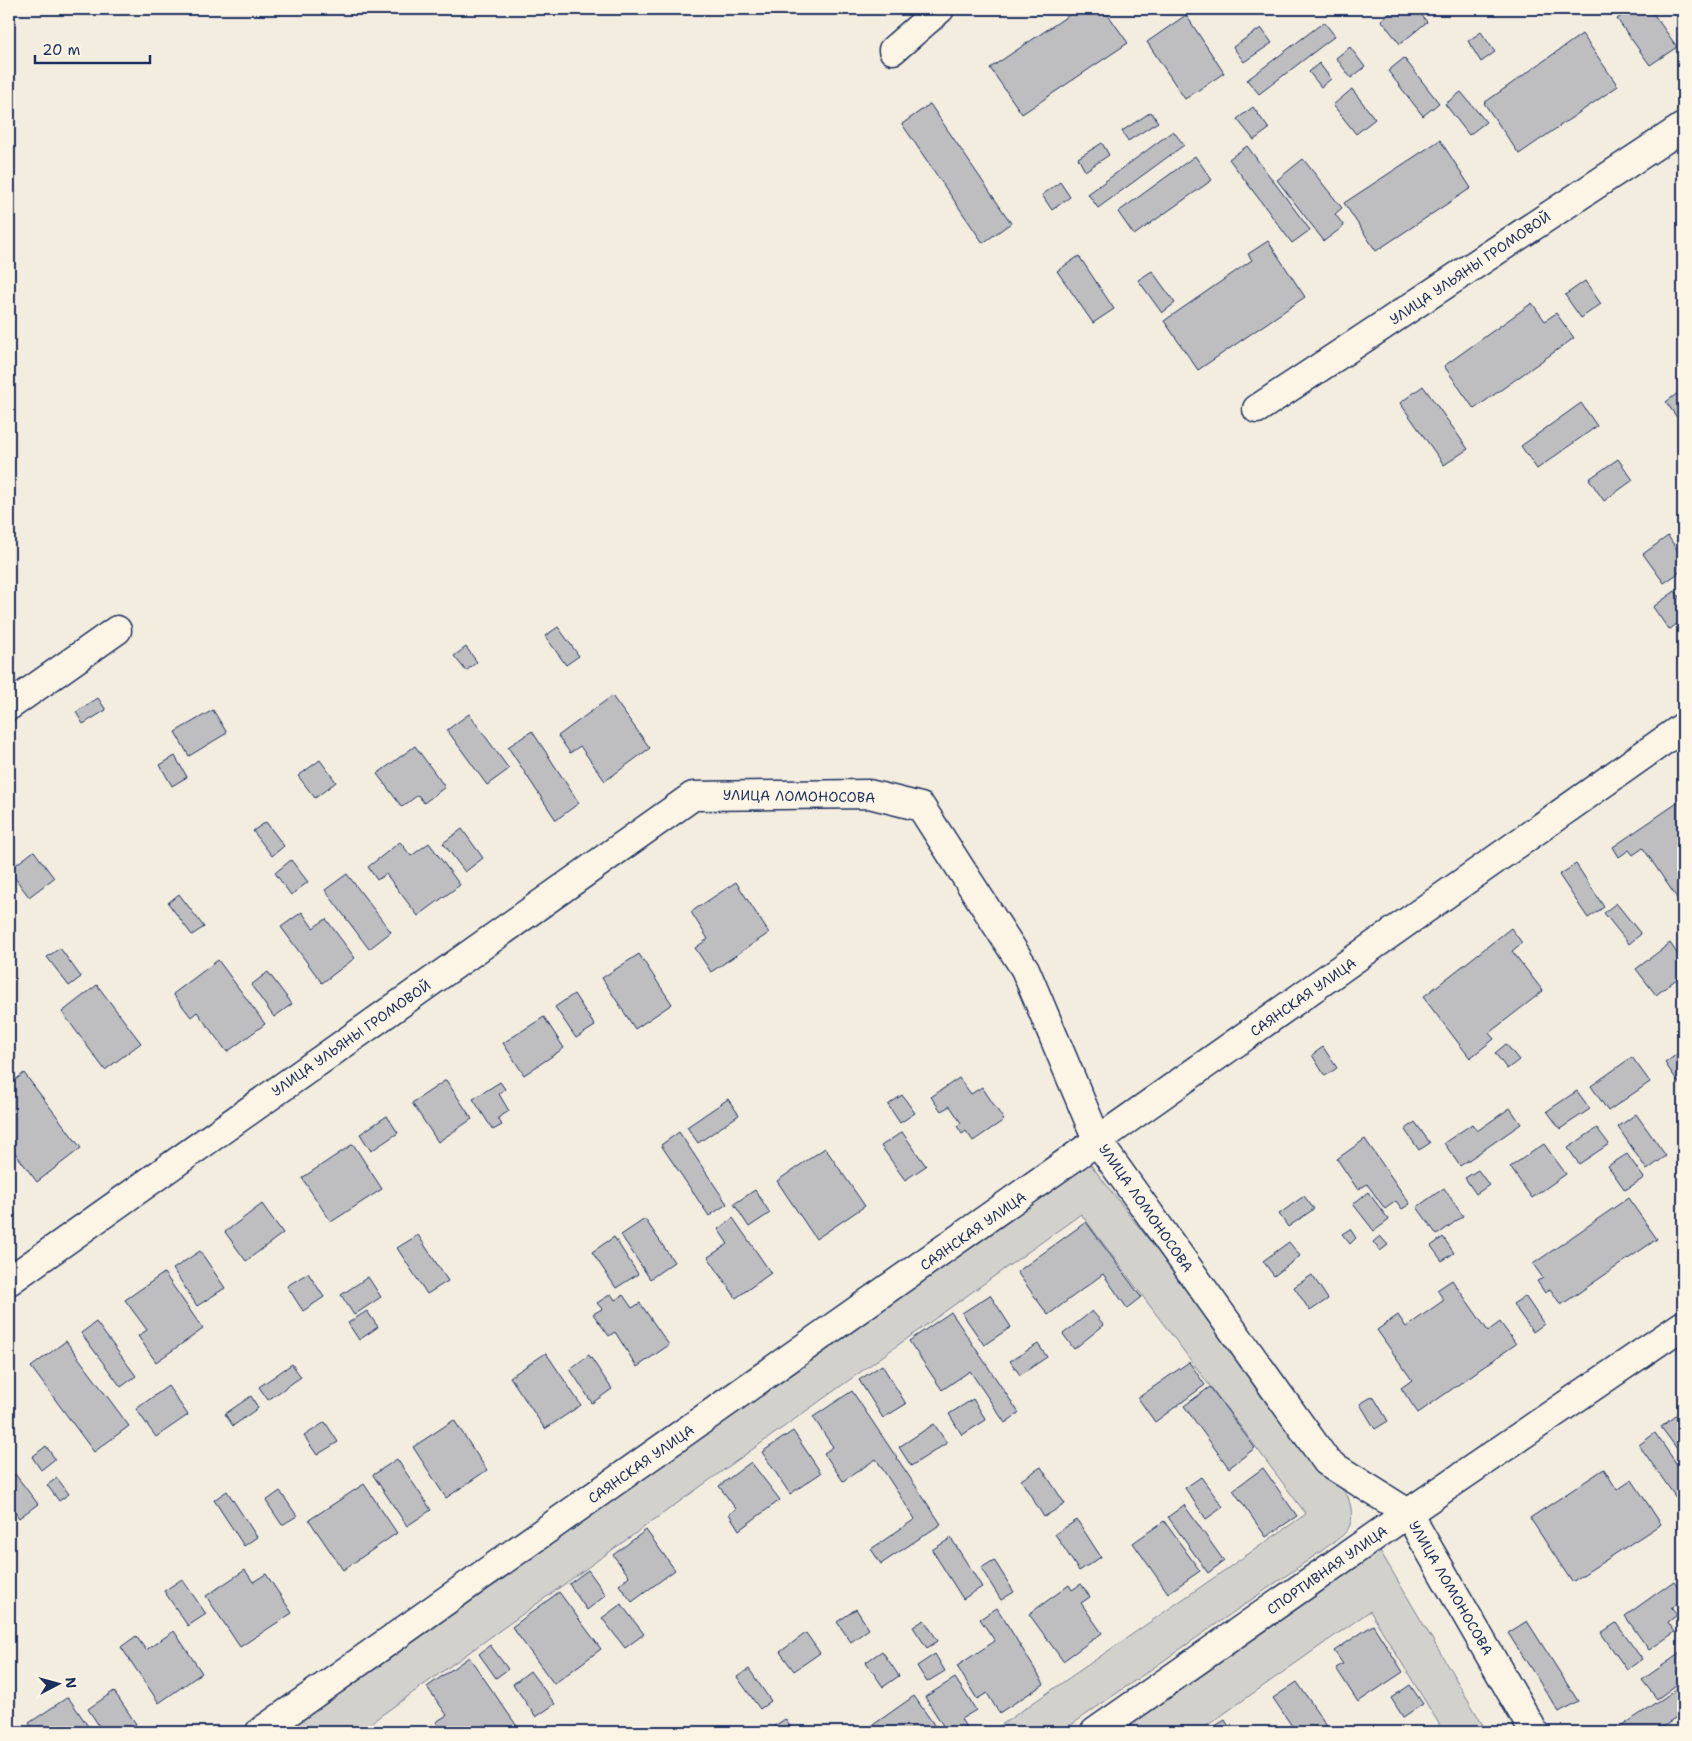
<svg xmlns="http://www.w3.org/2000/svg" width="1692" height="1741" font-family="'Shantell Sans',sans-serif">
	<rect width="100%" height="100%" fill="#f3ede0"/>
	<filter id="ink" filterUnits="userSpaceOnUse"><feTurbulence type="fractalNoise" baseFrequency=".02" numOctaves="2"/><feDisplacementMap in="SourceGraphic" scale="10" xChannelSelector="R" yChannelSelector="G"/><feConvolveMatrix kernelMatrix="1 2 1 2 8 2 1 2 1" color-interpolation-filters="sRGB"/></filter>
	<g filter="url(#ink)">
		<g fill="#d3d1cc" stroke="#778095">
			<path d="M1084,1156L1348,1497C1359,1530 1344,1534 1320,1552L1061,1732H991L1306,1514L1081,1214L358,1732H267Z"/>
			<path d="M1379,1549L1487,1732H1444L1370,1611L1198,1732H1117Z"/>
		</g>
		<g fill="#bebec0" stroke="#1b2f5e">
			<path d="M1078,9H1104L1128,43L1022,114L990,68Z"/>
			<path d="M1396,9H1417L1427,22L1400,44L1381,20Z"/>
			<path d="M1631,9H1650L1677,47L1650,65L1617,19Z"/>
			<path d="M1186,15L1224,73L1185,99L1147,42Z"/>
			<path d="M1324,22L1335,36L1259,94L1247,80Z"/>
			<path d="M1261,28L1272,43L1244,62L1233,47Z"/>
			<path d="M1481,32L1495,52L1481,62L1468,41Z"/>
			<path d="M1582,34L1618,86L1519,154L1484,103Z"/>
			<path d="M1350,47L1365,67L1351,78L1336,58Z"/>
			<path d="M1404,58L1439,103L1423,116L1388,71Z"/>
			<path d="M1319,63L1331,79L1321,87L1309,72Z"/>
			<path d="M1352,89L1375,119L1356,134L1333,105Z"/>
			<path d="M1461,92L1486,122L1469,135L1445,104Z"/>
			<path d="M930,104L1011,223L983,243L902,124Z"/>
			<path d="M1253,107L1269,129L1254,140L1237,119Z"/>
			<path d="M1151,112L1158,122L1128,141L1122,131Z"/>
			<path d="M1173,131L1184,145L1098,208L1088,194Z"/>
			<path d="M1440,140L1471,188L1376,251L1344,203Z"/>
			<path d="M1102,143L1109,155L1085,171L1078,158Z"/>
			<path d="M1247,146L1310,230L1292,243L1229,159Z"/>
			<path d="M1195,156L1212,180L1134,235L1118,212Z"/>
			<path d="M1303,159L1342,208L1335,214L1344,226L1324,241L1277,180Z"/>
			<path d="M1060,182L1070,197L1052,210L1042,195Z"/>
			<path d="M1268,241L1305,297L1198,370L1164,321L1252,260L1248,254Z"/>
			<path d="M1079,256L1114,309L1093,323L1057,271Z"/>
			<path d="M1152,271L1175,303L1162,313L1138,280Z"/>
			<path d="M1585,281L1601,304L1581,318L1565,295Z"/>
			<path d="M1532,303L1545,321L1556,313L1574,338L1474,409L1444,366Z"/>
			<path d="M1423,386L1468,449L1444,465L1400,403Z"/>
			<path d="M1683,389V426L1666,402Z"/>
			<path d="M1581,403L1597,426L1537,469L1521,446Z"/>
			<path d="M1618,459L1633,480L1604,501L1589,479Z"/>
			<path d="M1668,536L1683,558V570L1664,583L1643,554Z"/>
			<path d="M1675,591L1683,603V619L1669,630L1653,607Z"/>
			<path d="M558,627L579,656L566,665L545,636Z"/>
			<path d="M466,647L477,662L466,671L454,656Z"/>
			<path d="M612,696L650,748L605,781L580,746L570,753L558,736Z"/>
			<path d="M98,698L106,710L83,724L76,712Z"/>
			<path d="M213,710L227,733L189,756L175,732Z"/>
			<path d="M469,714L509,769L487,785L447,730Z"/>
			<path d="M532,731L579,803L556,820L508,747Z"/>
			<path d="M415,746L445,787L424,803L418,795L402,807L377,774Z"/>
			<path d="M175,756L187,777L172,786L160,765Z"/>
			<path d="M320,760L336,782L315,798L298,776Z"/>
			<path d="M1683,799V902L1681,904L1643,848L1633,855L1629,850L1619,857L1613,847Z"/>
			<path d="M266,822L284,846L272,856L253,831Z"/>
			<path d="M462,829L483,858L465,872L443,843Z"/>
			<path d="M400,842L411,856L429,843L460,885L418,916L386,874L377,880L368,867Z"/>
			<path d="M34,851L54,878L29,897L9,870Z"/>
			<path d="M291,860L308,882L291,895L275,873Z"/>
			<path d="M1576,864L1604,907L1588,918L1559,875Z"/>
			<path d="M347,874L391,932L369,949L325,890Z"/>
			<path d="M736,882L769,933L711,972L695,948L708,939L691,912Z"/>
			<path d="M179,894L204,927L192,935L168,903Z"/>
			<path d="M1616,903L1641,934L1629,944L1604,913Z"/>
			<path d="M302,912L313,928L326,919L355,958L322,983L281,927Z"/>
			<path d="M1511,928L1522,943L1512,951L1543,991L1489,1033L1494,1039L1470,1058L1423,997Z"/>
			<path d="M1670,943L1683,962V974L1656,995L1636,969Z"/>
			<path d="M60,948L81,977L69,986L47,957Z"/>
			<path d="M639,954L672,1004L635,1029L602,978Z"/>
			<path d="M218,960L265,1024L227,1052L197,1012L191,1017L173,994Z"/>
			<path d="M268,972L292,1004L274,1017L251,985Z"/>
			<path d="M97,985L141,1043L105,1070L62,1012Z"/>
			<path d="M574,994L595,1026L576,1038L555,1007Z"/>
			<path d="M544,1017L564,1048L524,1075L503,1043Z"/>
			<path d="M1506,1044L1519,1060L1507,1069L1495,1053Z"/>
			<path d="M1323,1047L1337,1068L1325,1076L1312,1055Z"/>
			<path d="M1677,1054L1683,1063V1085L1681,1086L1665,1063Z"/>
			<path d="M1632,1057L1650,1082L1608,1111L1591,1086Z"/>
			<path d="M24,1073L81,1148L37,1182L9,1145V1085Z"/>
			<path d="M959,1078L971,1094L982,1087L1004,1120L973,1141L966,1131L962,1134L957,1126L961,1123L950,1106L941,1111L931,1097Z"/>
			<path d="M446,1080L472,1119L438,1142L412,1103Z"/>
			<path d="M500,1082L505,1089L499,1094L509,1111L498,1118L502,1125L493,1130L473,1099Z"/>
			<path d="M1577,1091L1590,1109L1560,1129L1547,1111Z"/>
			<path d="M902,1095L915,1113L900,1123L888,1105Z"/>
			<path d="M728,1099L739,1115L698,1143L687,1127Z"/>
			<path d="M1510,1108L1521,1124L1460,1166L1444,1143L1472,1124L1477,1131Z"/>
			<path d="M1636,1114L1666,1156L1647,1170L1618,1127Z"/>
			<path d="M387,1116L398,1133L371,1151L360,1134Z"/>
			<path d="M1415,1122L1430,1143L1419,1150L1405,1130Z"/>
			<path d="M1597,1128L1609,1144L1579,1164L1568,1148Z"/>
			<path d="M679,1132L727,1204L709,1216L661,1145Z"/>
			<path d="M902,1132L926,1166L905,1180L881,1146Z"/>
			<path d="M1365,1139L1410,1204L1402,1209L1396,1201L1385,1209L1367,1184L1358,1190L1337,1159Z"/>
			<path d="M353,1144L382,1189L331,1222L302,1178Z"/>
			<path d="M1544,1144L1566,1174L1532,1198L1510,1167Z"/>
			<path d="M825,1148L865,1206L816,1239L777,1181Z"/>
			<path d="M1627,1154L1644,1178L1625,1190L1608,1166Z"/>
			<path d="M1478,1170L1489,1185L1476,1194L1465,1178Z"/>
			<path d="M1444,1188L1463,1216L1437,1235L1417,1207Z"/>
			<path d="M755,1190L770,1213L749,1227L734,1204Z"/>
			<path d="M1368,1192L1389,1220L1374,1231L1353,1204Z"/>
			<path d="M1304,1196L1314,1209L1288,1227L1279,1214Z"/>
			<path d="M1628,1198L1657,1239L1561,1305L1550,1289L1545,1293L1537,1281L1543,1278L1533,1264Z"/>
			<path d="M262,1204L283,1233L246,1261L225,1232Z"/>
			<path d="M733,1218L771,1273L736,1298L708,1257L728,1244L718,1229Z"/>
			<path d="M645,1219L674,1262L650,1279L621,1235Z"/>
			<path d="M1086,1222L1141,1297L1127,1308L1103,1274L1048,1315L1017,1272Z"/>
			<path d="M1350,1229L1356,1238L1350,1244L1342,1234Z"/>
			<path d="M418,1235L448,1281L427,1294L397,1248Z"/>
			<path d="M1380,1236L1388,1245L1380,1251L1373,1242Z"/>
			<path d="M614,1237L638,1274L616,1288L592,1252Z"/>
			<path d="M1443,1237L1454,1253L1442,1261L1431,1246Z"/>
			<path d="M1289,1242L1300,1256L1274,1276L1263,1261Z"/>
			<path d="M200,1251L225,1288L197,1306L173,1269Z"/>
			<path d="M164,1273L203,1329L156,1362L138,1336L147,1330L125,1300Z"/>
			<path d="M308,1273L324,1297L303,1311L287,1286Z"/>
			<path d="M1312,1275L1328,1299L1310,1311L1294,1287Z"/>
			<path d="M368,1277L381,1297L354,1315L341,1295Z"/>
			<path d="M1452,1280L1488,1331L1500,1322L1516,1344L1418,1413L1401,1388L1412,1380L1377,1330L1398,1315L1406,1327L1444,1300L1437,1290Z"/>
			<path d="M611,1294L615,1300L623,1295L632,1308L640,1303L669,1345L637,1367L615,1332L609,1336L593,1314L602,1309L597,1303Z"/>
			<path d="M990,1295L1011,1327L984,1345L962,1313Z"/>
			<path d="M1525,1296L1544,1324L1533,1332L1513,1304Z"/>
			<path d="M367,1311L378,1327L359,1340L348,1323Z"/>
			<path d="M1092,1311L1104,1325L1074,1349L1063,1334Z"/>
			<path d="M951,1312L1019,1413L1005,1423L970,1371L942,1390L909,1341Z"/>
			<path d="M96,1322L136,1376L121,1387L81,1333Z"/>
			<path d="M66,1341L129,1426L94,1452L31,1367Z"/>
			<path d="M1038,1344L1047,1357L1020,1375L1010,1361Z"/>
			<path d="M546,1353L581,1405L545,1429L510,1377Z"/>
			<path d="M589,1355L612,1389L592,1403L570,1369Z"/>
			<path d="M1189,1362L1205,1385L1155,1422L1138,1398Z"/>
			<path d="M292,1364L301,1377L268,1400L259,1387Z"/>
			<path d="M882,1365L906,1404L883,1418L859,1380Z"/>
			<path d="M168,1386L188,1415L156,1437L136,1409Z"/>
			<path d="M1210,1387L1255,1448L1229,1468L1184,1406Z"/>
			<path d="M852,1391L941,1524L881,1564L871,1549L915,1519L876,1459L843,1481L824,1453L833,1447L813,1417Z"/>
			<path d="M251,1396L258,1408L233,1426L225,1414Z"/>
			<path d="M1373,1396L1388,1421L1375,1429L1360,1404Z"/>
			<path d="M973,1399L986,1420L962,1435L949,1414Z"/>
			<path d="M1680,1412L1683,1416V1457L1661,1427Z"/>
			<path d="M454,1420L487,1470L446,1498L413,1447Z"/>
			<path d="M325,1422L338,1442L317,1455L304,1436Z"/>
			<path d="M934,1424L947,1443L911,1466L899,1447Z"/>
			<path d="M793,1431L821,1473L790,1494L762,1452Z"/>
			<path d="M1655,1433L1683,1473V1499L1679,1502L1639,1445Z"/>
			<path d="M46,1446L55,1459L41,1470L32,1457Z"/>
			<path d="M397,1459L431,1510L407,1526L373,1475Z"/>
			<path d="M751,1462L780,1500L739,1530L729,1514L736,1509L719,1486Z"/>
			<path d="M1041,1467L1065,1504L1044,1517L1021,1480Z"/>
			<path d="M1263,1468L1297,1516L1266,1537L1233,1490Z"/>
			<path d="M1604,1469L1617,1490L1632,1480L1661,1524L1572,1582L1530,1518Z"/>
			<path d="M15,1474L38,1504L19,1518L9,1503V1479Z"/>
			<path d="M1201,1477L1223,1507L1206,1519L1185,1488Z"/>
			<path d="M57,1478L69,1494L59,1501L47,1485Z"/>
			<path d="M364,1484L397,1533L343,1570L309,1520Z"/>
			<path d="M227,1491L257,1537L244,1546L214,1500Z"/>
			<path d="M280,1491L297,1516L282,1525L266,1501Z"/>
			<path d="M1184,1505L1224,1561L1208,1573L1168,1517Z"/>
			<path d="M1077,1520L1101,1557L1079,1571L1055,1534Z"/>
			<path d="M1164,1521L1200,1571L1168,1593L1133,1543Z"/>
			<path d="M646,1530L675,1570L632,1602L619,1585L629,1576L613,1555Z"/>
			<path d="M951,1538L982,1587L963,1599L932,1550Z"/>
			<path d="M994,1560L1014,1592L1001,1600L981,1568Z"/>
			<path d="M245,1570L253,1582L266,1574L292,1613L240,1647L206,1596Z"/>
			<path d="M588,1570L606,1595L587,1610L569,1584Z"/>
			<path d="M182,1579L206,1614L188,1626L164,1591Z"/>
			<path d="M1674,1581L1683,1594V1600L1671,1608L1677,1615L1668,1622L1675,1632L1649,1650L1625,1616Z"/>
			<path d="M1081,1584L1090,1597L1081,1603L1102,1633L1063,1661L1029,1614L1069,1585L1072,1590Z"/>
			<path d="M559,1592L601,1649L554,1684L512,1627Z"/>
			<path d="M621,1604L644,1634L625,1648L602,1618Z"/>
			<path d="M997,1608L1044,1684L999,1713L987,1693L977,1699L957,1666L995,1641L980,1619Z"/>
			<path d="M856,1609L869,1629L851,1642L837,1622Z"/>
			<path d="M924,1620L938,1641L927,1648L913,1627Z"/>
			<path d="M1527,1621L1578,1701L1559,1712L1508,1633Z"/>
			<path d="M1616,1623L1642,1659L1627,1670L1601,1633Z"/>
			<path d="M1373,1625L1403,1672L1358,1702L1336,1668L1343,1664L1334,1651Z"/>
			<path d="M174,1631L202,1673L159,1703L121,1647L136,1636L146,1650Z"/>
			<path d="M806,1633L820,1653L794,1671L780,1652Z"/>
			<path d="M490,1645L508,1669L496,1678L479,1654Z"/>
			<path d="M882,1651L899,1676L883,1687L866,1662Z"/>
			<path d="M1683,1651V1680L1657,1699L1642,1680Z"/>
			<path d="M935,1654L945,1671L927,1682L917,1666Z"/>
			<path d="M469,1657L521,1732H490L485,1725L476,1732H443L436,1722L447,1715L427,1687Z"/>
			<path d="M749,1669L771,1701L760,1709L737,1677Z"/>
			<path d="M530,1671L555,1704L536,1717L513,1684Z"/>
			<path d="M955,1678L976,1710L961,1719L969,1732H947L925,1697Z"/>
			<path d="M1297,1682L1331,1732H1296L1273,1698Z"/>
			<path d="M1410,1685L1423,1704L1403,1717L1391,1698Z"/>
			<path d="M1683,1685V1725L1678,1717L1655,1732H1613Z"/>
			<path d="M114,1691L136,1724L124,1732H103L88,1709Z"/>
			<path d="M914,1696L939,1732H863Z"/>
			<path d="M68,1697L92,1732H35L29,1723Z"/>
			<path d="M785,1719L794,1732H767V1731Z"/>
			<path d="M1225,1720L1232,1732H1205Z"/>
		</g>
		<g fill="none" stroke-linecap="round" stroke-linejoin="round">
			<defs>
				<g id="minor">
					<path d="M893,50L940,9"/>
					<path d="M1257,409L1683,127"/>
					<path d="M9,706L117,630"/>
					<path d="M9,1281L693,796L869,794L921,807L1025,969L1098,1142L1327,1462L1408,1513L1534,1732"/>
					<path d="M260,1732L1683,727"/>
					<path d="M1095,1732L1408,1513L1683,1325"/>
				</g>
			</defs>
			<use href="#minor" stroke="#1b2f5e" stroke-width="31"/>
			<use href="#minor" stroke="#fcf5e5" stroke-width="28"/>
		</g>
	</g>
	<g text-anchor="middle" dominant-baseline="central" stroke-width="4.5" stroke-linejoin="round" paint-order="stroke">
		<g font-size="14" fill="#1b2f5e" stroke="#fcf5e5">
			<text transform="translate(1470 268) rotate(-34)">УЛИЦА УЛЬЯНЫ ГРОМОВОЙ</text>
			<text transform="translate(799 796) rotate(1)">УЛИЦА ЛОМОНОСОВА</text>
			<text transform="translate(1303 997) rotate(-35)">САЯНСКАЯ УЛИЦА</text>
			<text transform="translate(351 1038) rotate(-35)">УЛИЦА УЛЬЯНЫ ГРОМОВОЙ</text>
			<text transform="translate(1146 1208) rotate(55)">УЛИЦА ЛОМОНОСОВА</text>
			<text transform="translate(973 1231) rotate(-35)">САЯНСКАЯ УЛИЦА</text>
			<text transform="translate(641 1464) rotate(-35)">САЯНСКАЯ УЛИЦА</text>
			<text transform="translate(1327 1570) rotate(-35)">СПОРТИВНАЯ УЛИЦА</text>
			<text transform="translate(1451 1588) rotate(60)">УЛИЦА ЛОМОНОСОВА</text>
		</g>
	</g>
	<rect width="1692" height="1741" fill="none" stroke="#fcf5e5" stroke-width="30"/>
	<rect x="15" y="15" width="1662" height="1711" fill="none" stroke="#1b2f5e" stroke-width="2" filter="url(#ink)"/>
	<g transform="translate(58 1684) rotate(84)" stroke="#fcf5e5" stroke-width="4" paint-order="stroke">
	<path d="M0-4L9 19L0 12L-9 19Z" fill="#1b2f5e"/>
	<text y="-8" font-size="14" font-weight="bold" text-anchor="middle" fill="#1b2f5e">N</text>
	</g>
	<path d="M35 55v8h115v-8" fill="none" stroke="#1b2f5e" stroke-width="2.5"/>
	<text x="42" y="55" font-size="15" fill="#1b2f5e" stroke="#fcf5e5" stroke-width="4" paint-order="stroke">20 m</text>
</svg>
